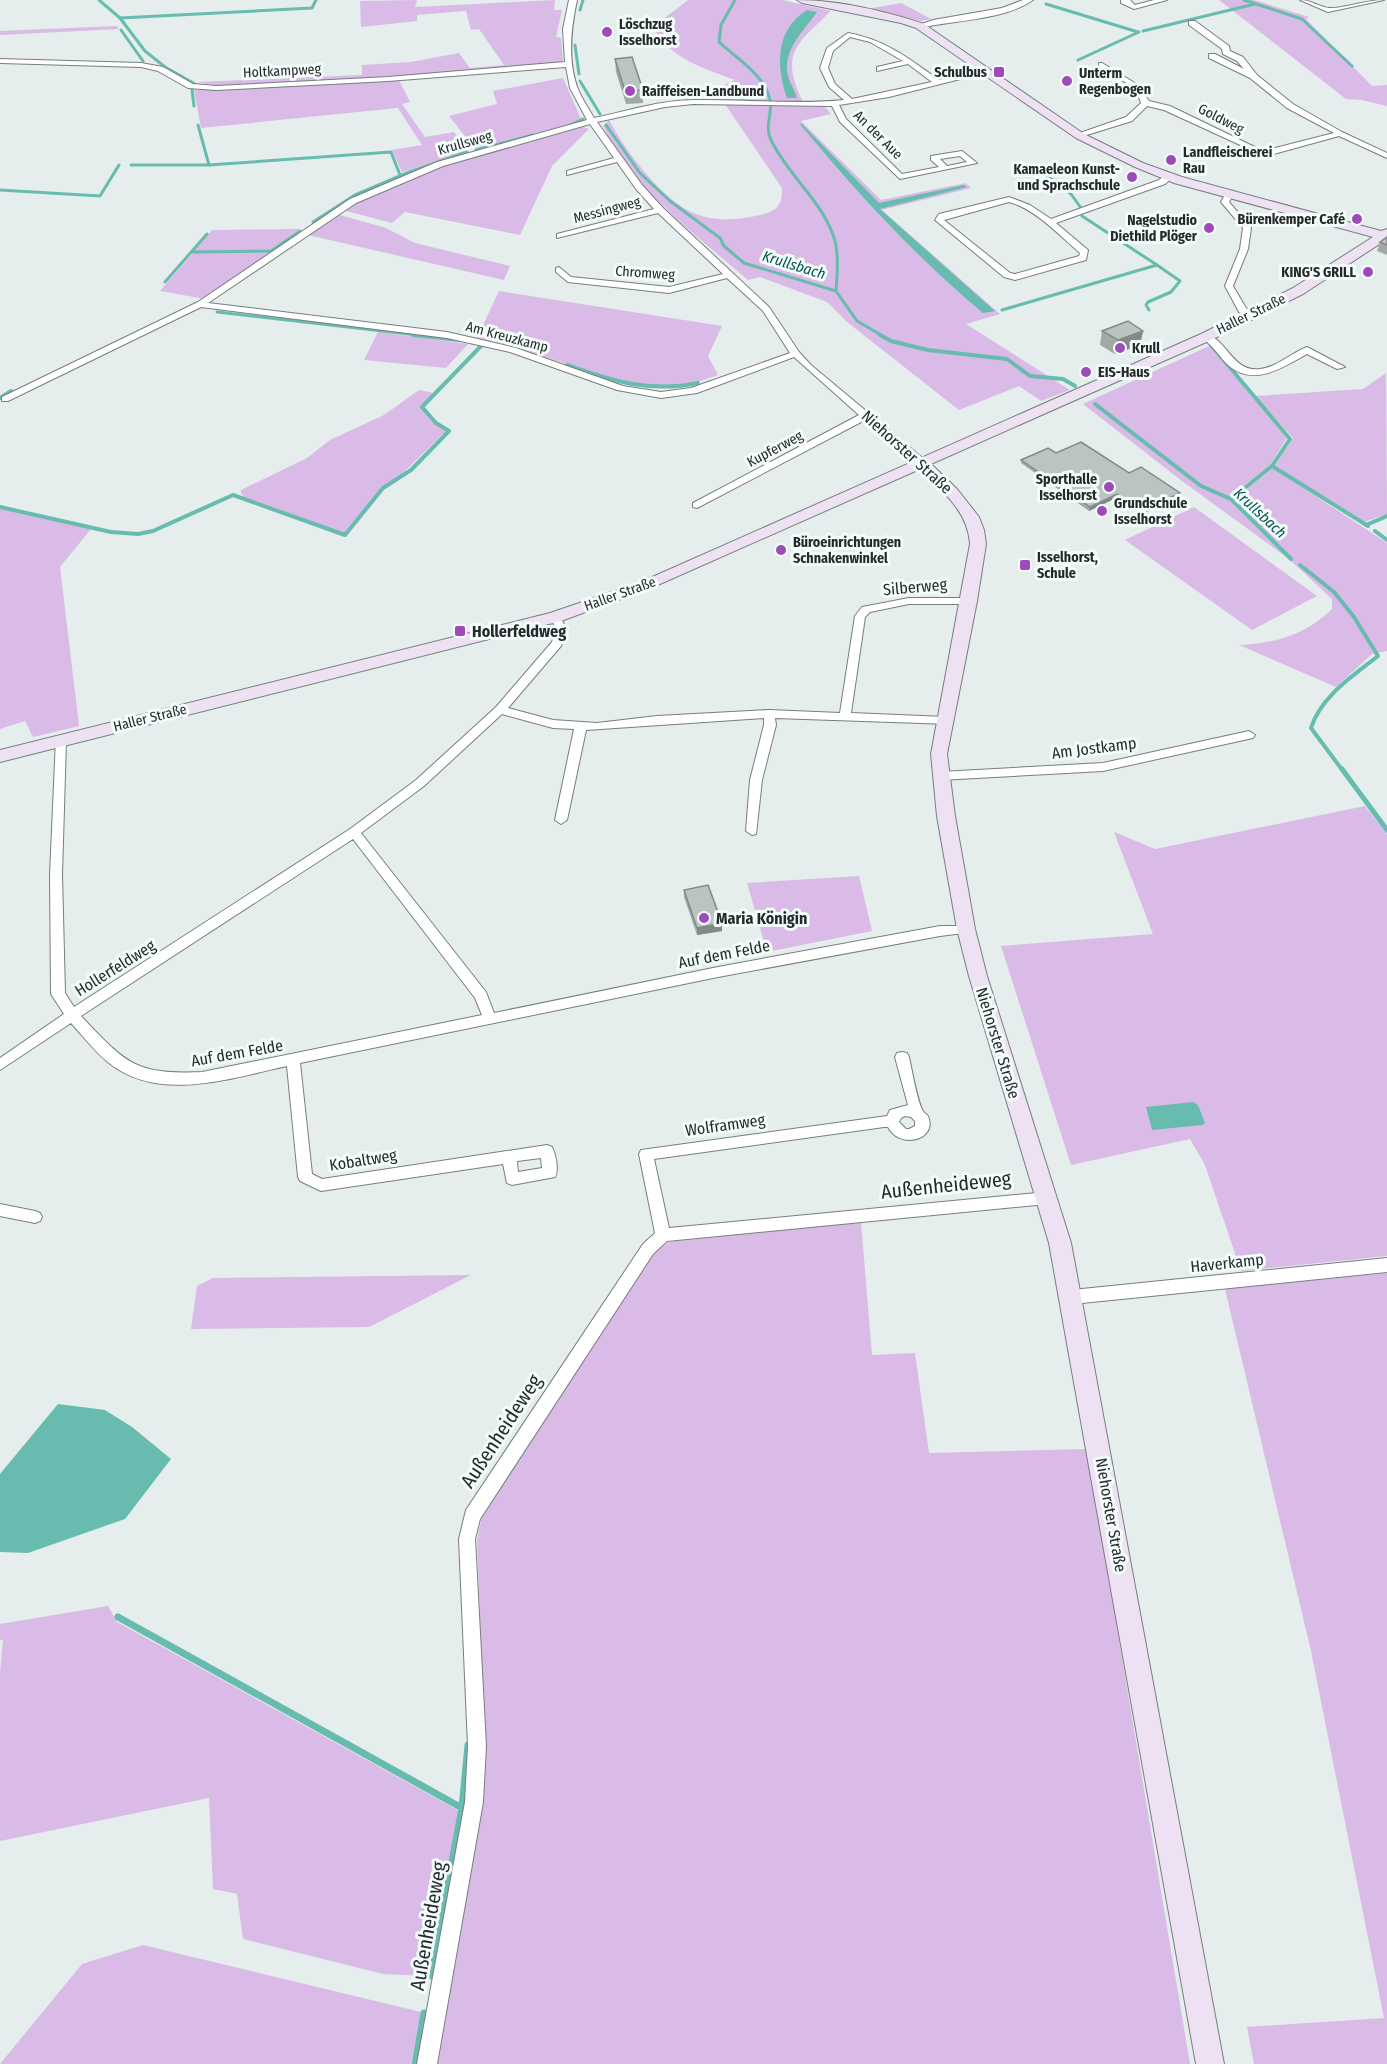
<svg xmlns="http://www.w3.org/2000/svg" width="1387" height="2064" font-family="'Fira Sans Condensed',sans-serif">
	<rect width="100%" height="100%" fill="#e5eeec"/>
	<g fill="#dabae6">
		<path d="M417,0L415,7L555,0L554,10H562L556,37L561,38L563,60L559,63L390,77L217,86L197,82L362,75V65L411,62L459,53L470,68L504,65L479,29L471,30L466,11L417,15V21L361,27L360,1Z"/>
		<path d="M688,0H782L831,11C797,44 779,53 803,102L713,100V90L735,80C703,68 669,58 653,27Z"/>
		<path d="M1219,0H1254L1309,17L1306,19L1372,86L1387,85V106L1362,100L1346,99Z"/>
		<path d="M901,3L931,19L921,21L867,9Z"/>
		<path d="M116,26L119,29L0,35V31Z"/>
		<path d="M563,78L581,119L578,122L475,149L449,116L497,104L493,91Z"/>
		<path d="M399,80L410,102L402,104L425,137L454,132L467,151L402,172L392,150L422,145L398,108L201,128L194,90Z"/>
		<path d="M725,104L825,107L831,114L801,121L881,200L966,183L971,188L882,210L1000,314L966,324L1070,390L1041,401L1019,386L959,410L847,322L827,302L760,277L748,280C695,234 634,190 603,126L609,120C625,150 663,202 696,214C716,222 739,220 760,215C776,212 783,205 782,188Z"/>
		<path d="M583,127L589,129L552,166L520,235L405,212L392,223L346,211L345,208L409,177L476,155Z"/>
		<path d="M340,215L386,228L415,243L510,266L504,280L308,235L332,217Z"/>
		<path d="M300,229L270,250L194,251L212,230Z"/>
		<path d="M272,252L205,299L160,291L193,253Z"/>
		<path d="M499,291L722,326L708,356L718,375L679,388L638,387L524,350L477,338Z"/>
		<path d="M378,332L468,344L446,368L364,360Z"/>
		<path d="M1209,346L1287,438L1270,465L1231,496L1234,499L1273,468L1387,543V651L1372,654L1336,687L1239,645C1274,644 1307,634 1332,609V599L1289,559L1182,481L1083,404Z"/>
		<path d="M1386,373L1387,514L1364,522L1275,466L1293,438L1256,396L1363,389Z"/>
		<path d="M419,390L434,393L420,407L434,423L446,431L402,474L382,487L344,533L246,499L241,493V490L307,458L330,440L384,415Z"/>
		<path d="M1194,507L1317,596L1252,630L1125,540Z"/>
		<path d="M0,508L91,529L60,567L79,726L33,737L25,721L0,729Z"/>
		<path d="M1365,806L1387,834V1256L1241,1271L1205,1165L1190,1139L1071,1165L1001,946L1153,934L1114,832L1155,849Z"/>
		<path d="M859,876L872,931L767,952L747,883Z"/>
		<path d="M861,1222L872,1355L915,1353L929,1453L1087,1449L1190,2064H436L483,1803L485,1747L477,1540L482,1516L652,1254L669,1242Z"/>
		<path d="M1387,1273V2064H1254L1247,2027L1384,2018L1311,1651L1225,1289Z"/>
		<path d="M471,1275L369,1327L191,1329L197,1286L213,1278Z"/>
		<path d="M108,1606L117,1622L459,1811L427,1976L383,1974L243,1939L237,1894L213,1889L209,1798L0,1841V1672L3,1640H0V1624Z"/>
		<path d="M143,1945L421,2012L411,2064H0L82,1964Z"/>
	</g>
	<g fill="#67bcaf">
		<path d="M807,10L817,12C804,31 782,50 788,76C790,83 795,91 797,98H787C776,66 775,30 807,10Z"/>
		<path d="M800,124H802L879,203L964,185L967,187L880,209L995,311L983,313C915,256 856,192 800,124Z"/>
		<path d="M1193,1102L1198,1105L1205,1123L1202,1125L1152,1130L1146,1107Z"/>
		<path d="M58,1404L105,1410L132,1427L171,1459L125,1519L28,1553L0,1552V1474Z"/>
	</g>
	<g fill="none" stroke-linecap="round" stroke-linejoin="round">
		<g stroke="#67bcaf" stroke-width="3">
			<path d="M99,0L120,18L145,51L165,67L195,84"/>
			<path d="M735,0L721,25L719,42C736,58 765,75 770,100C773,114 764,126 771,140C788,176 824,202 835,241C839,257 837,274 836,291"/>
			<path d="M1244,0L1302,19L1352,66"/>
			<path d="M1046,4L1138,32"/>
			<path d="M580,10L583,0"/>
			<path d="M120,18L312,8L316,0"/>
			<path d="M121,30L143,61"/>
			<path d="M1143,31L1255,4"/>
			<path d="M575,45L579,74"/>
			<path d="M1078,60L1139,32"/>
			<path d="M580,81L600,114"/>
			<path d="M192,90L194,106"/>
			<path d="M573,124L583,119"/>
			<path d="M198,125L209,165"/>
			<path d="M606,125L640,173L670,201L720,238L724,246L744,263L836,291L857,321L883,336"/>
			<path d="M476,150L533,135"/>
			<path d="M131,165H209L391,152L400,175"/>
			<path d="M1039,170L1071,194L1081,208"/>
			<path d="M0,190L100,196L119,165"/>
			<path d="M313,222L355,195L409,172L467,152"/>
			<path d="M192,252L271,251L300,231"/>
			<path d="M165,282L207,234"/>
			<path d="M1002,310L1157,265L1082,216"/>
			<path d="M1149,310L1146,305L1148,302L1171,292L1180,281L1157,265"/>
			<path d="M217,312L426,336"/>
		</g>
		<g stroke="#67bcaf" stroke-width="4">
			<path d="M413,335L459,340"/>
			<path d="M880,335L891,341L928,350L1007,359L1030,376L1063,379L1075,386"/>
			<path d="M1211,345L1290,439L1272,466L1231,499"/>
			<path d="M567,365C611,381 651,393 698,383"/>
			<path d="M0,398L11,391"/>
			<path d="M1095,404L1201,486L1231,499L1291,559"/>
			<path d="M1272,466L1368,526"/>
			<path d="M0,507L111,532L138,534L153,531L233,495L345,535L383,488L411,470L449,431L436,423L422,407L482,345"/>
			<path d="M1366,525L1387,516"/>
			<path d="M1375,531L1387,540"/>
			<path d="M1300,565L1334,592L1354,617L1378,656C1353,676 1321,696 1311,728L1343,771"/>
		</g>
		<path stroke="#67bcaf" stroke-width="5" d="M1342,769L1387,830"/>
		<g stroke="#67bcaf" stroke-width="7">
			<path d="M118,1617L462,1808"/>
			<path d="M431,1976L462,1808L468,1745"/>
			<path d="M415,2064L424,2013"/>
		</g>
		<defs>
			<g id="street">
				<path d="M569,0H577C571,28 567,61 578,89C582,99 589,109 594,118C627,111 661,100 695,100C745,99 794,105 844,100L829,87L820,68L827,48L848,33C884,39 910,59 939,80L988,68V72L889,97L839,105L846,119L902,174L939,167L931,160V156L962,151L977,163L900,179L840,122L832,106L693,104L665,107L597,122L642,185L663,208L769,307L799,352L811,365L926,461V465H918L865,420L697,508L693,507V503L859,415L794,357L697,393L661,398L617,390L510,352L447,338L201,307L8,401H2V397L198,302L350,199L437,162L587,120L570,88L566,67L388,81L216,90L188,88L158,71L141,67L0,63V59L141,63L163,67L193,84L216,86L388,77L565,62L563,29ZM850,37L870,42L903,61L877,67V71L908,64L932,82L852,99L835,84L828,68L833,51ZM590,124L614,158L567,171V175L617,162L636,189L654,209L557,234V238L658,213L723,274L669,287L571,277L559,267L556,268V272L568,282L669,293L727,278L763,311L790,353L691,388L661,392L623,386L516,348L447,332L208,303L356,203L443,166ZM960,156L967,162L947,166L940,159Z"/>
				<path d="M1023,0H1033C1005,20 953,20 920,28L916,26L933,20L1002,8Z"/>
				<path d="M1121,0H1130L1135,5L1154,0H1167L1134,9L1121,3Z"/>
				<path d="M1300,0C1311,0 1319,7 1329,8C1342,9 1366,0 1384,0L1328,12Z"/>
				<path d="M1189,21H1195L1229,46L1230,51L1243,57L1257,75L1293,104L1342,132L1387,153V158L1339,136L1270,155H1262L1164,110L1147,106L1132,121L1077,138V134L1126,117L1141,103C1137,85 1113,75 1099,67V63H1102L1138,85L1149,101L1170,106L1263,151L1334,133L1287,108L1250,78L1209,58V54H1215L1244,69L1237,61L1223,54L1222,49L1189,25Z"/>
				<path d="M1166,175L1173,177L1165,184L1056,223L1088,250L1086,260L1015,280L1004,277L935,220L939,214L1009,197L1030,205L1051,219L1159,180ZM1009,202C1035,209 1059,235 1080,253L1079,256L1015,274L1010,273L944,220Z"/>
				<path d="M1227,191L1234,193L1229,202L1251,228L1248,249L1233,286L1246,308L1256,315L1251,318L1239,312L1225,286L1240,249L1243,228L1221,202Z"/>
				<path d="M1203,335C1225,333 1231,373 1260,369C1277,367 1291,353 1307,347L1345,367L1337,369L1307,354C1283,367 1255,387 1229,366C1219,357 1214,346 1203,339Z"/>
				<path d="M909,598H969L974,601L969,604H909L870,612L865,617L851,713L946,717L950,718L952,721L950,724L775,718L776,725L762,780L756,834L752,835L746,831L750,780L764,725V718L586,730L567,820L561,824L555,820L574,729L553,728L502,714L424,786L361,833L486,992L494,1013L718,967L940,926H971L972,929L971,932L940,936L718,977L300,1063L312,1174L322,1179L547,1145L552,1147C556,1155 559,1170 555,1177L512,1185L507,1183L503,1164L321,1191L300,1181L298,1177L287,1066C231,1078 159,1103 109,1063C95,1052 83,1036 71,1023L0,1070V1058L64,1014L51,994L50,875L56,738H64L66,741L62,875L65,993L74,1007L350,829L416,780L496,707L552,642L556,628L550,617L551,615H559L566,628L561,646L508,708L553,720L597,723L657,716L769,710L840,713L855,616L862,607ZM353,839L475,998L482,1015L202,1072C134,1075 126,1063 81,1016ZM541,1158L542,1168L518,1172L517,1161Z"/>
				<path d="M1249,731L1255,735L1253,738L1103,771L940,780L934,776L940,772L1103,763Z"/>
				<path d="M902,1052L907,1053L909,1057C912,1070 917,1101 923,1111C927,1117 927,1112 929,1119C935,1142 898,1148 888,1127H884L654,1159L669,1228L1047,1192L1052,1194L1054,1198L1052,1202L1047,1204L667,1241L653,1254L480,1519L475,1539L486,1746L483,1802L437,2064H417L465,1802L468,1746L459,1539L466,1510L643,1244L655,1233L639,1154L641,1150L887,1116L890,1110L908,1105L895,1057L897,1053ZM905,1116L911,1117L915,1121V1126L909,1129H906L899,1122L901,1118Z"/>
				<path d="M0,1204L35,1211L40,1213L42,1217L40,1221L35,1223L0,1216Z"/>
				<path d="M1387,1258V1272L1072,1304L1067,1302L1064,1297L1067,1292L1072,1290Z"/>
			</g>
			<path id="secondary" d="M797,0C837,0 886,11 924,24L1084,134L1143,163L1182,177L1381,231L1387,229V239L1303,294L1211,340L931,464L957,489L979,517L984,530L986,544L977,601L947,754L955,816L975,929L987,976L1071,1243L1224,2064H1196L1049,1243L969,976L957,929L937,816L931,754L970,544C968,511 942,491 920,469L651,588L561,621L0,762V750L550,613L641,582L1201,334L1293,288L1373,237L1174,183L1135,167L1076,138L916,28L901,23L802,3Z"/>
		</defs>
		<use href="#street" stroke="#767f7d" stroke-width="2"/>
		<use href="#secondary" stroke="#767f7d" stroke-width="2"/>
		<use href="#street" fill="#fff" fill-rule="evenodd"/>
		<use href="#secondary" fill="#eee1f3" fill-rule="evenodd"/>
	</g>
	<g fill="#a1a9a7">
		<path d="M615,59L643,90V103L626,104L616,72Z"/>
		<path d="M1387,237V255L1377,251L1380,242Z"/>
		<path d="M1102,331H1143L1140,345L1115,354L1100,345Z"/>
		<path d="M1056,453L1129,473L1180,493L1179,496L1140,515L1116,498L1089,511L1021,463V460Z"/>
		<path d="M684,890L722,931L697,935L684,897Z"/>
	</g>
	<g fill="#838988">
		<path d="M1143,331L1140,345L1115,354L1118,340Z"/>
		<path d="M1180,493L1179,496L1140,515L1141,511Z"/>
		<path d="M1117,494L1116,498L1089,511L1090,507Z"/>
		<path d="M722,923V931L697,935V928Z"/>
	</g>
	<g fill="#bbc4c2" stroke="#838988" stroke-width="1.5">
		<path d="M632,57L643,90L625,91L615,59Z"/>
		<path d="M1387,237V245L1380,242Z"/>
		<path d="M1128,321L1143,331L1118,340L1102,331Z"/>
		<path d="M1081,442L1129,473L1141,467L1180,493L1141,511L1117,494L1090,507L1021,460L1048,448L1056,453Z"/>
		<path d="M708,885L722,923L697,928L684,890Z"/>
	</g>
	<g fill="#9e4bb9" stroke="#f2fcfa" stroke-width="2">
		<circle cx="607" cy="32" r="6"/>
		<rect x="993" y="66" width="12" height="12" rx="3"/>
		<circle cx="1067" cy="81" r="6"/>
		<circle cx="630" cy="91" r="6"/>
		<circle cx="1171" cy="160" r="6"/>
		<circle cx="1132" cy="177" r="6"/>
		<circle cx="1357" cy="219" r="6"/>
		<circle cx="1209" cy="228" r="6"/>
		<circle cx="1368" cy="272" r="6"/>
		<circle cx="1120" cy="348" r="6"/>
		<circle cx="1086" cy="372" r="6"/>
		<circle cx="1109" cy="487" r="6"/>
		<circle cx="1102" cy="511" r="6"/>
		<circle cx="781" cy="550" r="6"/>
		<rect x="1019" y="559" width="12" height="12" rx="3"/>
		<rect x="454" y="625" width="12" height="12" rx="3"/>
		<circle cx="704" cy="918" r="6"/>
	</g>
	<g text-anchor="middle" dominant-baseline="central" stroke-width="6" stroke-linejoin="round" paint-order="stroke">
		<g font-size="14" font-weight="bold" fill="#262929" stroke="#f2fcfa" text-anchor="start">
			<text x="619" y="24">Löschzug<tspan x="619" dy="16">Isselhorst</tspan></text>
			<text x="987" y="72" text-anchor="end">Schulbus</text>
			<text x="1079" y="73">Unterm<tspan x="1079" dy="16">Regenbogen</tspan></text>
			<text x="642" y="91">Raiffeisen-Landbund</text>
			<text x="1183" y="152">Landfleischerei<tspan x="1183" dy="16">Rau</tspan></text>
			<text x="1120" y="169" text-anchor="end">Kamaeleon Kunst-<tspan x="1120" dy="16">und Sprachschule</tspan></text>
			<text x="1345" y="219" text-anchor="end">Bürenkemper Café</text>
			<text x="1197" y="220" text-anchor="end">Nagelstudio<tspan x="1197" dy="16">Diethild Plöger</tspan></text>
			<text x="1356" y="272" text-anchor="end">KING'S GRILL</text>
			<text x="1132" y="348">Krull</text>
			<text x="1098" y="372">EIS-Haus</text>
			<text x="1097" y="479" text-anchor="end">Sporthalle<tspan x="1097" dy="16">Isselhorst</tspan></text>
			<text x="1114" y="503">Grundschule<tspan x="1114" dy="16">Isselhorst</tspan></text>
			<text x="793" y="542">Büroeinrichtungen<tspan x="793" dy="16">Schnakenwinkel</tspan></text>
			<text x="1037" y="557">Isselhorst,<tspan x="1037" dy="16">Schule</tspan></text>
		</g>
		<g font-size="14" fill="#262929" stroke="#f2fcfa">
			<text transform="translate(282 71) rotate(-3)">Holtkampweg</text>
			<text transform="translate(1221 119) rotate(27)">Goldweg</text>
			<text transform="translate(878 135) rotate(45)">An der Aue</text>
			<text transform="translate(465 143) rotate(-16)">Krullsweg</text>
			<text transform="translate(607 210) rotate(-15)">Messingweg</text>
			<text transform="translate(645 273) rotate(4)">Chromweg</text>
			<text transform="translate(1251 314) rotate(-26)">Haller Straße</text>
			<text transform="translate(507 337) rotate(15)">Am Kreuzkamp</text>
			<text transform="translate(775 449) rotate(-28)">Kupferweg</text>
			<text transform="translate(620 594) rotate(-20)">Haller Straße</text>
			<text transform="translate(150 718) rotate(-14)">Haller Straße</text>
		</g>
		<g font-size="15" font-style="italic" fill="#04534b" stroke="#f2fcfa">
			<text transform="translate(794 265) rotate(17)">Krullsbach</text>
			<text transform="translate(1260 513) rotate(43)">Krullsbach</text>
		</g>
		<g font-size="16" fill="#262929" stroke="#f2fcfa">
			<text transform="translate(907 452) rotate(42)">Niehorster Straße</text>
			<text transform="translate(915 587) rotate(-5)">Silberweg</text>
			<text transform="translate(1094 748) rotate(-7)">Am Jostkamp</text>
			<text transform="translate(724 954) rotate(-11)">Auf dem Felde</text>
			<text transform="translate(115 968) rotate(-32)">Hollerfeldweg</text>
			<text transform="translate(998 1043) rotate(73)">Niehorster Straße</text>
			<text transform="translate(237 1053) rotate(-10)">Auf dem Felde</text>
			<text transform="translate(725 1125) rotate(-8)">Wolframweg</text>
			<text transform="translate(363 1160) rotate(-9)">Kobaltweg</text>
			<text transform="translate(1227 1263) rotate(-6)">Haverkamp</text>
			<text transform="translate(1111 1515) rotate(80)">Niehorster Straße</text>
		</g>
		<g font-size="16" font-weight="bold" fill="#262929" stroke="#f2fcfa" text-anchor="start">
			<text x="472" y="631">Hollerfeldweg</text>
			<text x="716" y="918">Maria Königin</text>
		</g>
		<g font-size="20" fill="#262929" stroke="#f2fcfa">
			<text transform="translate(946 1185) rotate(-6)">Außenheideweg</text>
			<text transform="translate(501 1431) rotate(-57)">Außenheideweg</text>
			<text transform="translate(428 1926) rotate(-80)">Außenheideweg</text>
		</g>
	</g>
</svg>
